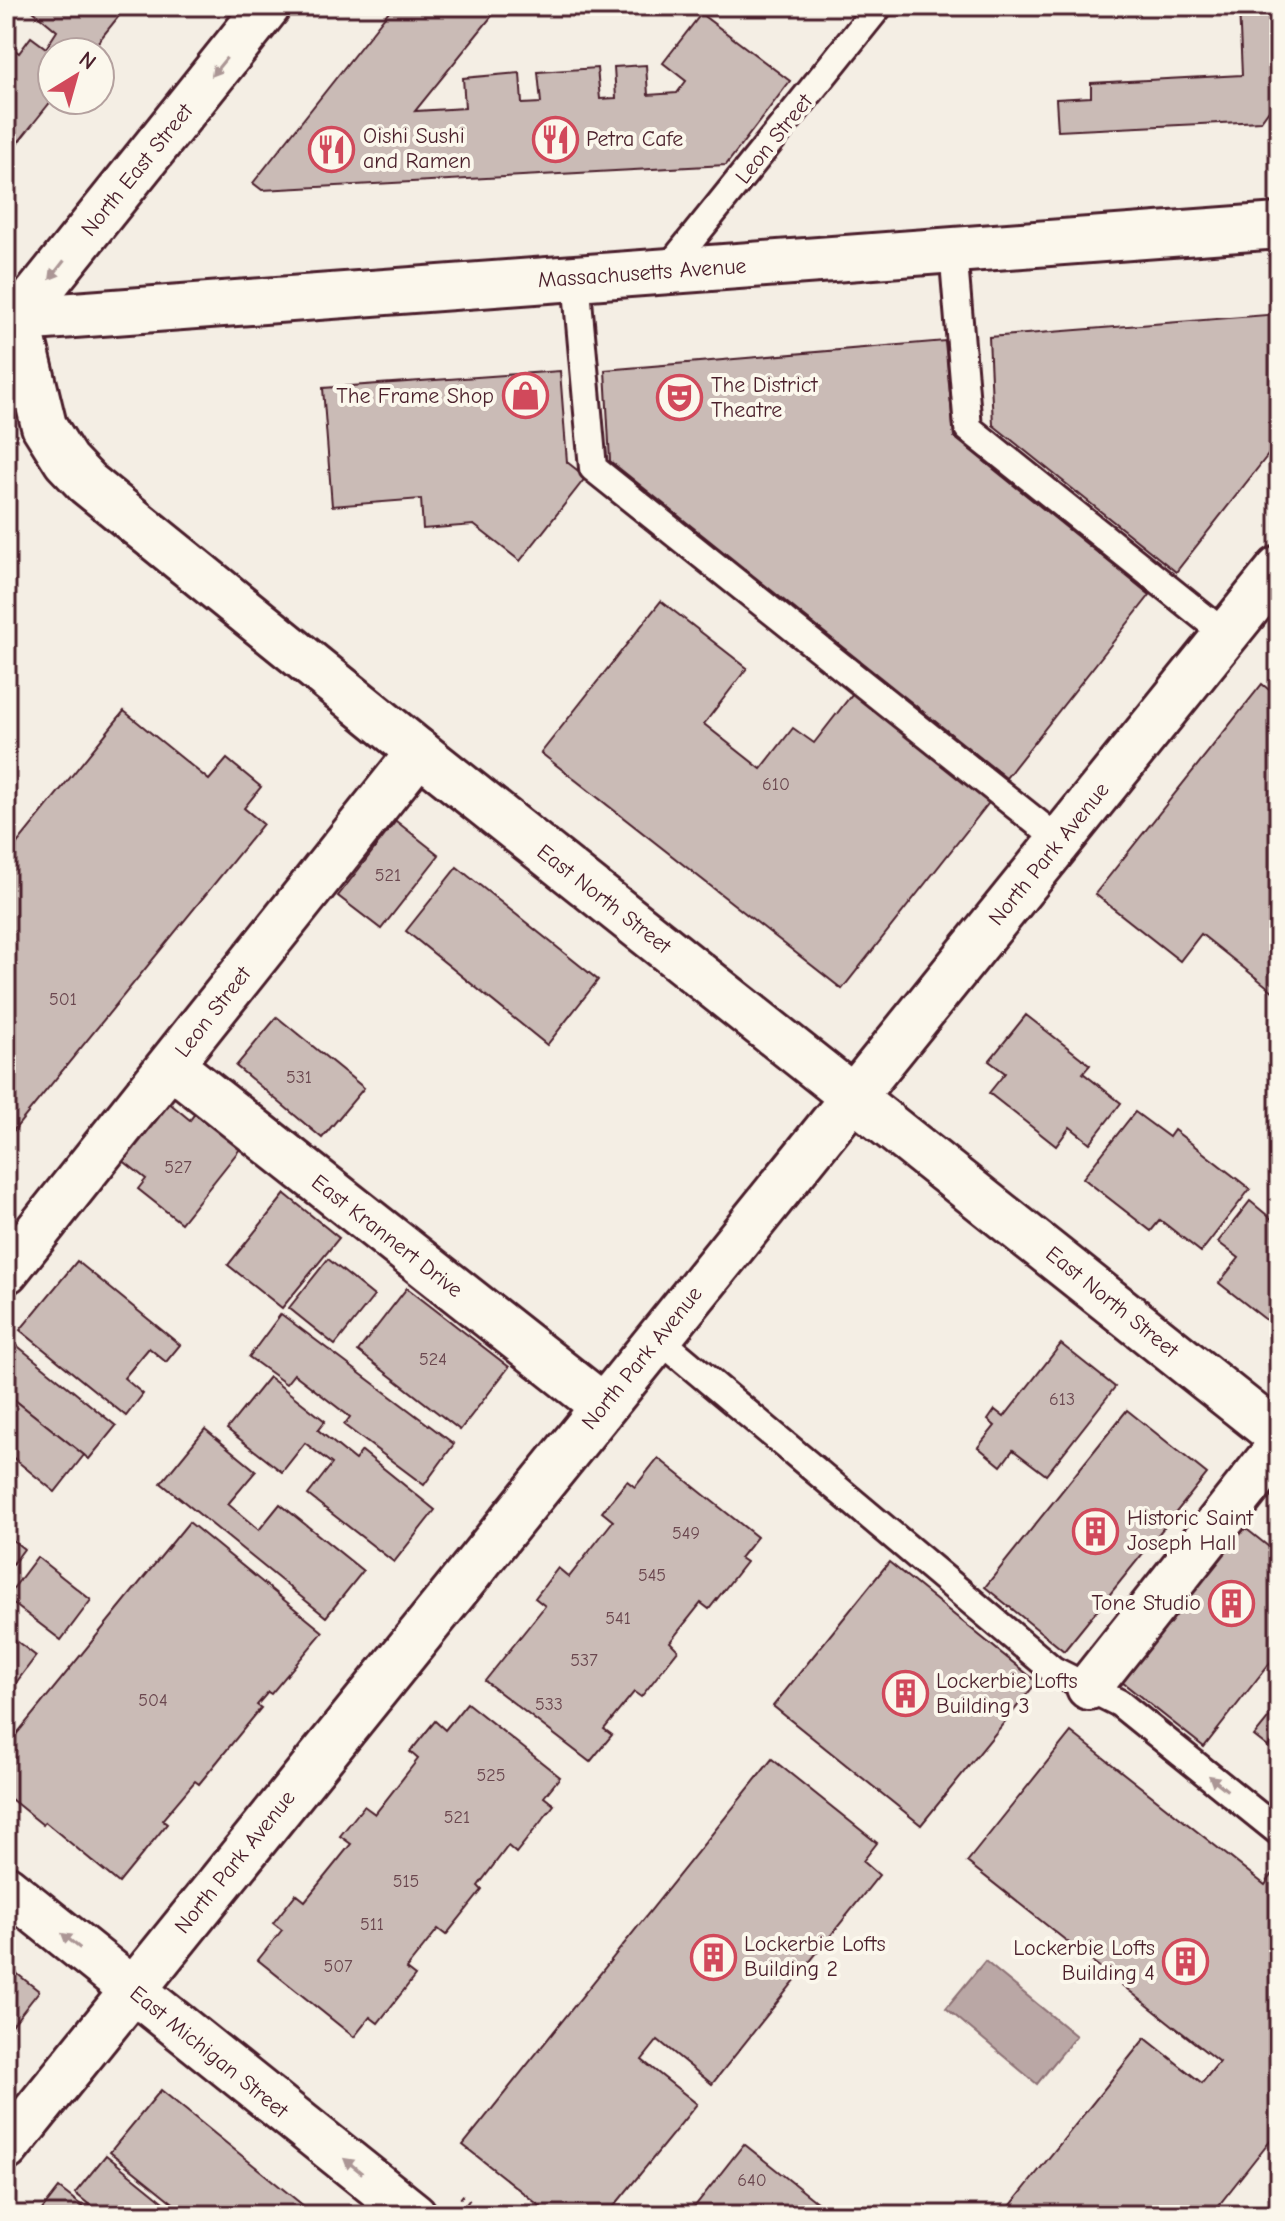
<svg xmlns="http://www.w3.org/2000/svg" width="1285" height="2221" font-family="'Comic Neue',sans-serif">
	<rect width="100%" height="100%" fill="#f4eee4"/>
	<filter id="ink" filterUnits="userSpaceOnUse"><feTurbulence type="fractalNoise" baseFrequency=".0125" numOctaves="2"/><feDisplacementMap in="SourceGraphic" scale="16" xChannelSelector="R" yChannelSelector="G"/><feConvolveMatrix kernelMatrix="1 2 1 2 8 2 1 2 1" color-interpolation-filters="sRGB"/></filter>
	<g filter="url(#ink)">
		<path fill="#baa7a5" stroke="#8d7174" stroke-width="2" d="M985,1961L1076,2036L1037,2084L946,2008Z"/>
		<g fill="#cabbb6" stroke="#4a1f2b" stroke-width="2">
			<path d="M27,6H127L90,52H52V100L12,150L6,152V43L19,53L31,37L46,48L57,31Z"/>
			<path d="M393,6H500L415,111L465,108L463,78L520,73L522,104L541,103L538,72L597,68L600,99L616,98L614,67L646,65L648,95L677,93L686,81L663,63L701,14L790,81L726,165L262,190L253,183Z"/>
			<path d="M895,6H1001L887,16Z"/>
			<path d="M1239,6H1279V96L1261,121L1058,131L1056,99L1091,97V83L1242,75Z"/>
			<path d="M1279,314V441L1176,572L993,425L989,337Z"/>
			<path d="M945,341L954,437L1150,595L1006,778L610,461L605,370Z"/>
			<path d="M560,371L567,462L586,477L520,561L474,525L423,529L421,499L332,506L323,388Z"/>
			<path d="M661,601L747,668L704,724L761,769L793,728L814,743L853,693L991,800L842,989L541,753Z"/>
			<path d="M1262,684L1279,698V996L1201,934L1180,961L1095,894Z"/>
			<path d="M124,711L209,780L227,759L261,787L244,808L263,824L6,1140V857Z"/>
			<path d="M396,821L439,855L381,929L338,896Z"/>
			<path d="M457,867L598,980L547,1045L406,931Z"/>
			<path d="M1026,1015L1090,1065L1083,1073L1121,1103L1090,1143L1070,1127L1056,1146L989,1093L1005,1073L989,1061Z"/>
			<path d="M277,1017L364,1088L322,1138L236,1066Z"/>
			<path d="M162,1097L190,1120L199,1108L244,1144L181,1223L138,1189L146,1179L116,1155Z"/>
			<path d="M1135,1112L1169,1137L1174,1130L1250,1189L1201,1252L1160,1220L1151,1231L1083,1178Z"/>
			<path d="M285,1194L339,1238L282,1308L228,1265Z"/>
			<path d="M1250,1201L1279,1225V1330L1219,1283L1239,1258L1218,1242Z"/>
			<path d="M328,1259L374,1296L335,1345L289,1308Z"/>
			<path d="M77,1261L180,1345L166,1362L149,1348L124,1378L143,1394L126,1416L20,1330Z"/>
			<path d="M407,1288L509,1367L460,1430L358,1351Z"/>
			<path d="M281,1314L454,1444L424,1485L344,1425L350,1417L294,1374L286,1384L249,1357Z"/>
			<path d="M9,1339L116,1426L89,1459L6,1393V1342Z"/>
			<path d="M1061,1344L1115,1387L1046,1475L1013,1450L1001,1466L978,1447L995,1426L988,1420L995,1410L1004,1417Z"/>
			<path d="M269,1377L325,1421L318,1430L355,1460L362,1451L435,1510L394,1562L308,1495L332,1464L305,1443L282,1472L227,1429Z"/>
			<path d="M6,1393L84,1455L55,1492L6,1452Z"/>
			<path d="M1127,1410L1207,1474L1064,1651L985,1587Z"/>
			<path d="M205,1429L256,1471L228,1504L259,1530L280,1504L363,1571L326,1617L161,1483Z"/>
			<path d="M658,1458L757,1537L740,1558L746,1562L709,1609L701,1603L670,1642L678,1650L641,1697L634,1692L604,1729L612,1735L590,1762L485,1681L545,1606L535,1598L558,1568L569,1577L613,1521L602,1512L627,1481L635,1487Z"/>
			<path d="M189,1522L323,1632L271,1694L268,1692L257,1705L261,1708L199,1784L195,1781L162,1820L167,1824L119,1883L45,1822L43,1825L6,1795V1747Z"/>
			<path d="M1244,1527L1279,1555V1651L1204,1747L1122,1682Z"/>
			<path d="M6,1535L24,1549L6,1573Z"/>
			<path d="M37,1557L91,1600L61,1640L6,1598Z"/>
			<path d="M889,1562L1037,1682L921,1825L773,1706Z"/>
			<path d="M6,1633L36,1656L6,1696Z"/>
			<path d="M467,1703L560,1777L544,1797L554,1805L516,1853L508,1846L478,1886L482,1890L446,1935L438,1929L406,1969L415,1976L378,2023L370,2017L354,2037L258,1960L282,1930L273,1923L296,1894L305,1901L351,1844L340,1836L364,1806L375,1814L418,1759L410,1752L435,1721L445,1730Z"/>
			<path d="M1279,1705V1732L1268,1747L1254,1736Z"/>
			<path d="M1071,1732L1265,1885L1274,1872L1279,1876V2129L1211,2215H1003L1145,2038L1202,2083L1219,2062L967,1862Z"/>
			<path d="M772,1759L877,1843L863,1861L879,1875L712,2084L658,2040L642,2060L697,2104L607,2215H551L463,2145Z"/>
			<path d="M6,1965L39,1991L6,2033Z"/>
			<path d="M161,2090L315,2215H188L110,2152Z"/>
			<path d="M744,2144L833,2215H688Z"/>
			<path d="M106,2155L180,2215H102L75,2193Z"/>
			<path d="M59,2188L94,2215H38Z"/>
		</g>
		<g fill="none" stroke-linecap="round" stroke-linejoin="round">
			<defs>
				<g id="service">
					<path d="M953,250L968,428L1226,635"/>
					<path d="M666,271L879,6"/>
					<path d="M576,278L593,468L1060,841"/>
					<path d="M658,1338L1053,1670L1119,1703L1279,1832"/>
				</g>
				<g id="minor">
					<path d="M171,1065L603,1406"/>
					<path d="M6,1271L419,752"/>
					<path d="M1089,1687L1279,1447"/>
					<path d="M6,2148L1279,569"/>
				</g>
				<g id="secondary">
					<path d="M6,309L18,319L44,426L66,461L87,483L419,752L1279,1436"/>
					<path d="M6,320L1279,226"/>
					<path d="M7,332L268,6"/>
					<path d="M6,1888L414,2215"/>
				</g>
			</defs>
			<use href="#service" stroke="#4a1f2b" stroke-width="32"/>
			<use href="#minor" stroke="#4a1f2b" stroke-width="50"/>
			<use href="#secondary" stroke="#4a1f2b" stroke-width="50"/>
			<path stroke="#4a1f2b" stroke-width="5" stroke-dasharray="2 6" stroke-linecap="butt" d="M461,2196L485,2215"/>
			<use href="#service" stroke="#fbf7ec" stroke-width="26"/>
			<use href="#minor" stroke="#fbf7ec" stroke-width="44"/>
			<use href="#secondary" stroke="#fbf7ec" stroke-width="44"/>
		</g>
		<defs><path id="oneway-solid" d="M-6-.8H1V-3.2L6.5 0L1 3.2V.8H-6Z" transform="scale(2)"/></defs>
		<g fill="#ab9695">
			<use href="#oneway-solid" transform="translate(219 67) rotate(129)"/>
			<use href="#oneway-solid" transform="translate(57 270) rotate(128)"/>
			<use href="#oneway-solid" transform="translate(1218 1783) rotate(-141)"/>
			<use href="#oneway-solid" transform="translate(71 1941) rotate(-141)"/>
			<use href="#oneway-solid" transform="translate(353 2166) rotate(-141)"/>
		</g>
	</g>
	<defs>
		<symbol id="restaurant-ring" viewBox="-11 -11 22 22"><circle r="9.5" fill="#fbf7ec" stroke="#d1495b" stroke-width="1.5"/><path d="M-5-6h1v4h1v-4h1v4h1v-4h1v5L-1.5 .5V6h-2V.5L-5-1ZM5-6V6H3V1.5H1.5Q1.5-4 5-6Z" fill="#d1495b"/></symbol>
		<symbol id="shop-ring" viewBox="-11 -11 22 22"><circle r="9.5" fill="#fbf7ec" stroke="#d1495b" stroke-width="1.5"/><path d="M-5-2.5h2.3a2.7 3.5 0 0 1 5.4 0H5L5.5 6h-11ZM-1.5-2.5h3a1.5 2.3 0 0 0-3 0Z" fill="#d1495b"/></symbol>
		<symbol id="theatre-ring" viewBox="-11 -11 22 22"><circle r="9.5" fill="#fbf7ec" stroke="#d1495b" stroke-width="1.5"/><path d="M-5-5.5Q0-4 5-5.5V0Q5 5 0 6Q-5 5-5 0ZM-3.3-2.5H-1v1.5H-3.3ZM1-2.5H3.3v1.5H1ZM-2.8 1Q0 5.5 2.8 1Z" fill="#d1495b"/></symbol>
		<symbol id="building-ring" viewBox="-11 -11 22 22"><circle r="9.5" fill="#fbf7ec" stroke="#d1495b" stroke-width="1.5"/><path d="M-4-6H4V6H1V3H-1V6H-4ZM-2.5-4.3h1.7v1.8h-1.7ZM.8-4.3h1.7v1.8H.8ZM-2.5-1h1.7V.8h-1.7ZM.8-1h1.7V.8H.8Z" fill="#d1495b"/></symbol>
	</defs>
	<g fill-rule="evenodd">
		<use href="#restaurant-ring" x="530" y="114" width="51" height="51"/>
		<use href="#restaurant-ring" x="306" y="124" width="51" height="51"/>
		<use href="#shop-ring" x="500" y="370" width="51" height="51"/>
		<use href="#theatre-ring" x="654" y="372" width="51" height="51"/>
		<use href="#building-ring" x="1070" y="1506" width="51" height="51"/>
		<use href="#building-ring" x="1206" y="1578" width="51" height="51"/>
		<use href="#building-ring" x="880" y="1668" width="51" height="51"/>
		<use href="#building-ring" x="688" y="1932" width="51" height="51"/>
		<use href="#building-ring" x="1160" y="1936" width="51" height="51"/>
	</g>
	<g text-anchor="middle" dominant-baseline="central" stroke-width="8" stroke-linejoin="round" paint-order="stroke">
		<g font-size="18" fill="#6a464e">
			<text x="776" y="784">610</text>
			<text x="388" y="875">521</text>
			<text x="63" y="999">501</text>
			<text x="299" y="1077">531</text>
			<text x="178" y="1167">527</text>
			<text x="433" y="1359">524</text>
			<text x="1062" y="1399">613</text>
			<text x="686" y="1533">549</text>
			<text x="652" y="1575">545</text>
			<text x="618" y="1618">541</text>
			<text x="584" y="1660">537</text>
			<text x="153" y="1700">504</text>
			<text x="549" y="1704">533</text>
			<text x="491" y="1775">525</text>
			<text x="457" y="1817">521</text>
			<text x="406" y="1881">515</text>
			<text x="372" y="1924">511</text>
			<text x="338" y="1966">507</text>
			<text x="752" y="2180">640</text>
		</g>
		<g font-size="22" fill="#4a1f2b" stroke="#fbf7ec" text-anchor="start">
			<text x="363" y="136">Oishi Sushi<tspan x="363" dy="25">and Ramen</tspan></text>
			<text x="586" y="139">Petra Cafe</text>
			<text x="711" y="385">The District<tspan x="711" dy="25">Theatre</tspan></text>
			<text x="494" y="396" text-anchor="end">The Frame Shop</text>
			<text x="1127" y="1518">Historic Saint<tspan x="1127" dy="25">Joseph Hall</tspan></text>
			<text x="1201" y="1603" text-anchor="end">Tone Studio</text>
			<text x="936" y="1681">Lockerbie Lofts<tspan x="936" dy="25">Building 3</tspan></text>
			<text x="744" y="1944">Lockerbie Lofts<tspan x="744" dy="25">Building 2</tspan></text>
			<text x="1155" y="1948" text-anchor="end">Lockerbie Lofts<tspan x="1155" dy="25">Building 4</tspan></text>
		</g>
		<g font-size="22" fill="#4a1f2b" stroke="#fbf7ec">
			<text transform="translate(774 139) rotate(-51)">Leon Street</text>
			<text transform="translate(137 170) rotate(-51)">North East Street</text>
			<text transform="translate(642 273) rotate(-4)">Massachusetts Avenue</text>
			<text transform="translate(1049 854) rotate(-51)">North Park Avenue</text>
			<text transform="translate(604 899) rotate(38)">East North Street</text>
			<text transform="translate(213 1012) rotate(-52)">Leon Street</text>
			<text transform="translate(387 1236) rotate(38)">East Krannert Drive</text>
			<text transform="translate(1112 1302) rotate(39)">East North Street</text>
			<text transform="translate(642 1358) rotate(-51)">North Park Avenue</text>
			<text transform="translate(235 1862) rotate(-51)">North Park Avenue</text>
			<text transform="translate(209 2052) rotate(39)">East Michigan Street</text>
		</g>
	</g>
	<rect width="1285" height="2221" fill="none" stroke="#fbf7ec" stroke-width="32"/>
	<rect x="16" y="16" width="1253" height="2189" fill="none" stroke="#4a1f2b" stroke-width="3" filter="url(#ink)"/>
	<g transform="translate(76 76) rotate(37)"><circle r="38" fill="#fbf7ec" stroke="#b4a19f" stroke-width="2"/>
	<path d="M0-6L14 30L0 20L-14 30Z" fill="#d1495b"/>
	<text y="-12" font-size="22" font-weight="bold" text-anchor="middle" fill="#4a1f2b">N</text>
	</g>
</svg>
